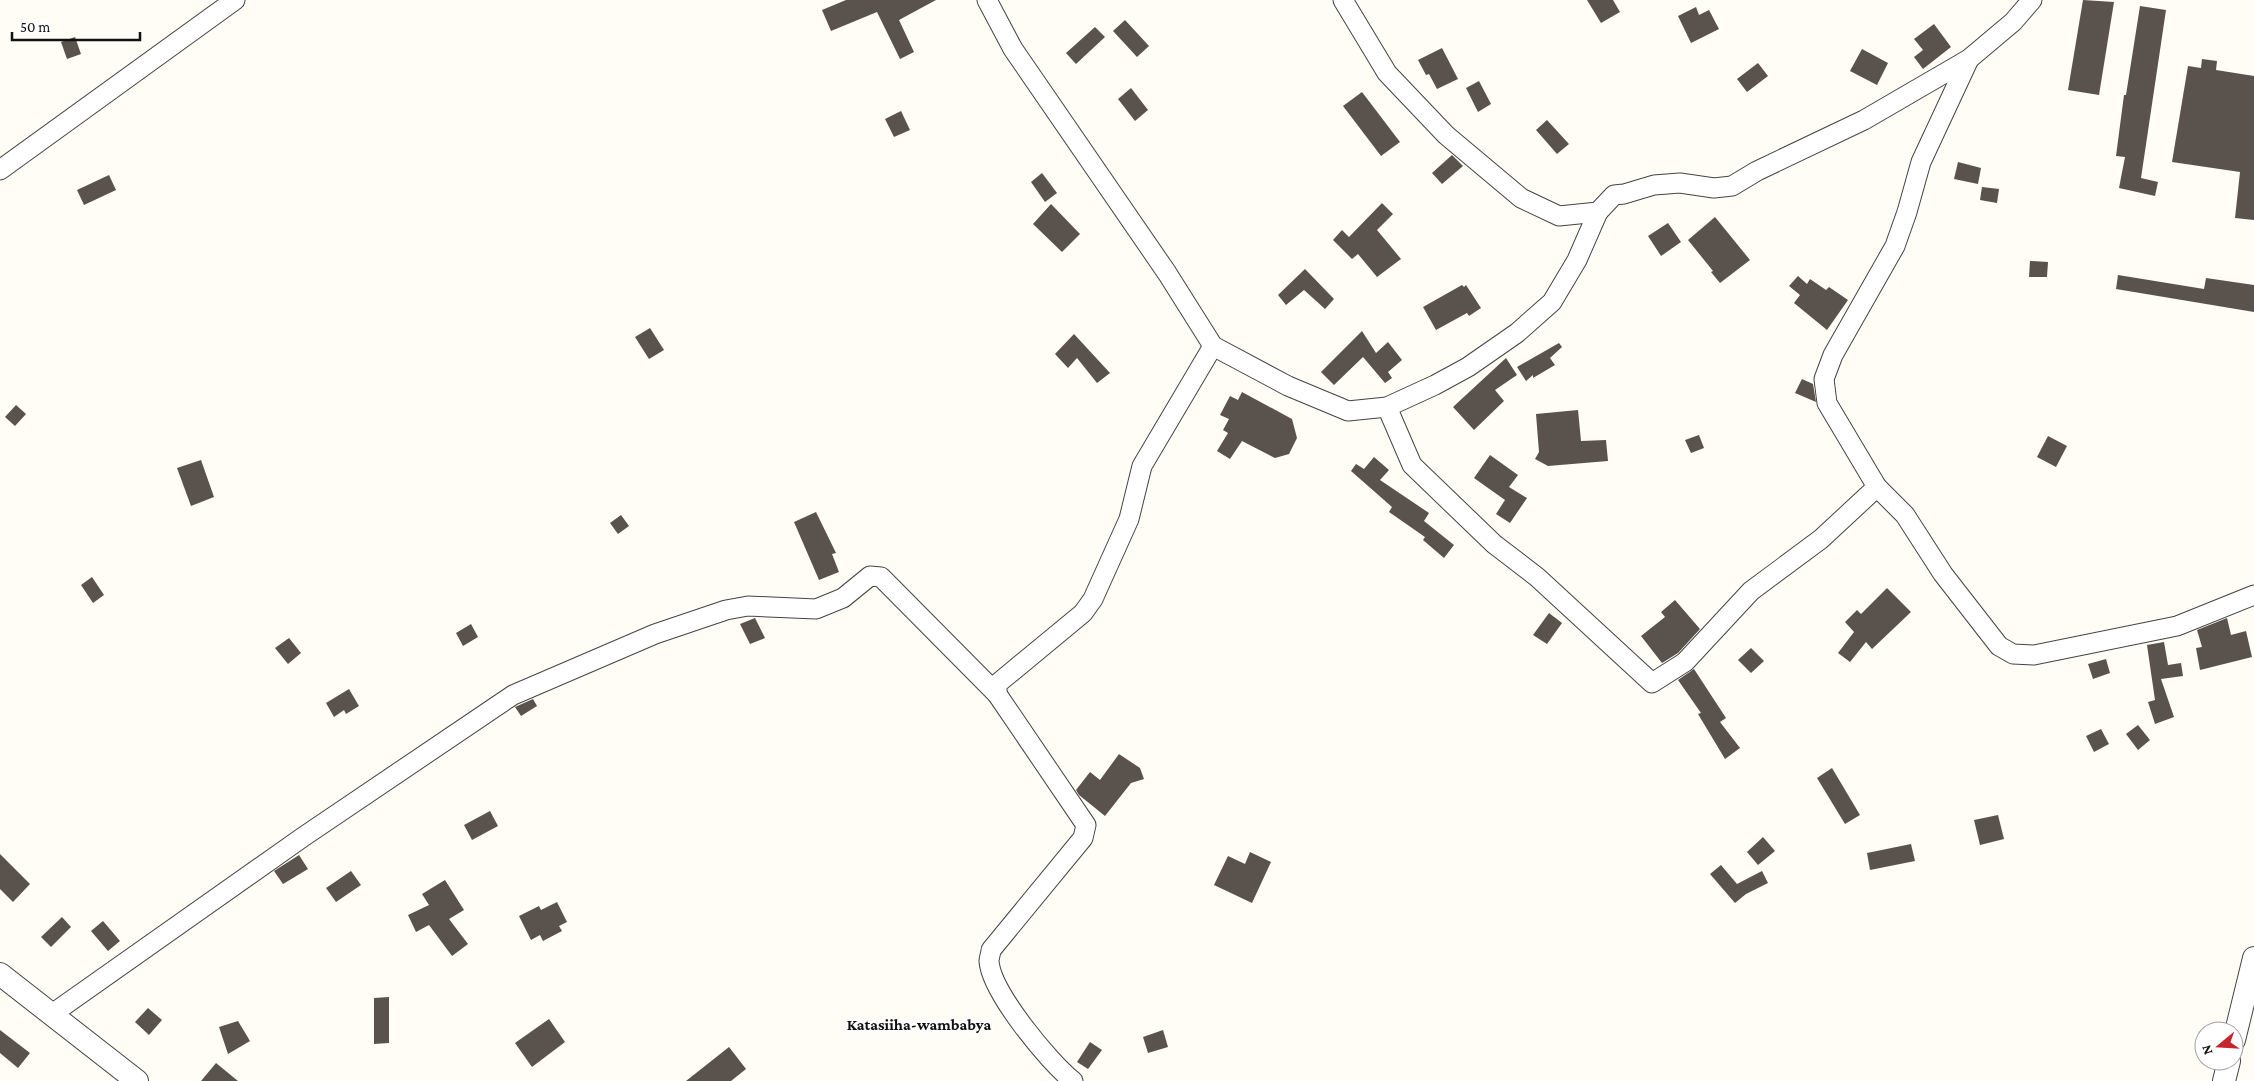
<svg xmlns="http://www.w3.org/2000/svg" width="2254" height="1081" font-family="'Crimson Pro',serif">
	<rect width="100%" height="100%" fill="#fffdf5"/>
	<g fill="#5a524d">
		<path d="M846,0H936L899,20L914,52L900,59L877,12L831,31L822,10Z"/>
		<path d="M1587,0H1613L1620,12L1601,23Z"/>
		<path d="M2083,0L2114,2L2099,95L2068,90Z"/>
		<path d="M2140,6L2166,10L2141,178L2158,182L2155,196L2119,188L2125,157L2116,156L2124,95H2126Z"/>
		<path d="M1696,7L1699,15L1709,10L1719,29L1691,43L1678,16Z"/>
		<path d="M1125,20L1149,46L1137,57L1113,31Z"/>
		<path d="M1934,24L1951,47L1923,69L1914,57L1923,50L1914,39Z"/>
		<path d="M1095,27L1105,37L1076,64L1066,53Z"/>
		<path d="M75,37L81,54L67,59L61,42Z"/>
		<path d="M1442,48L1458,79L1437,89L1429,74L1426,75L1418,60Z"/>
		<path d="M1862,49L1888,63L1877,85L1850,71Z"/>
		<path d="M2202,59L2217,61L2216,70L2254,76V220L2235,218L2240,172L2172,162L2188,66L2201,68Z"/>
		<path d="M1758,63L1768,76L1747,92L1737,79Z"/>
		<path d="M1479,81L1491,104L1478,112L1466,88Z"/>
		<path d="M1131,88L1148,110L1135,121L1118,99Z"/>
		<path d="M1362,92L1400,142L1381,156L1343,106Z"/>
		<path d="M901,111L910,130L894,137L885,119Z"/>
		<path d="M1547,120L1569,144L1557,154L1536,130Z"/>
		<path d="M1452,155L1463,166L1442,184L1432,173Z"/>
		<path d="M1958,162L1981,168L1978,184L1954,179Z"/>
		<path d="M1042,173L1057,193L1045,202L1031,182Z"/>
		<path d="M109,175L116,190L84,205L77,190Z"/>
		<path d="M1982,187L1999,189L1997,203L1980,200Z"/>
		<path d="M1382,203L1393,214L1377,230L1401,259L1377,277L1358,254L1352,259L1333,240L1342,230L1349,237Z"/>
		<path d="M1051,204L1080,234L1062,252L1033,224Z"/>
		<path d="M1715,217L1750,260L1720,283L1711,272L1713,271L1688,240Z"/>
		<path d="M1668,223L1681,242L1661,256L1648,236Z"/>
		<path d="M2030,261L2048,262L2047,277H2029Z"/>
		<path d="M1305,269L1334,299L1325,309L1304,290L1286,305L1278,295Z"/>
		<path d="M2118,275L2204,289L2206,278L2254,285V312L2116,289Z"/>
		<path d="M1798,276L1807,284L1810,279L1826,290L1829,287L1848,300L1827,330L1794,303L1800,295L1789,286Z"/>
		<path d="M1462,285L1464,287L1466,285L1481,308L1469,316L1467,313L1436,330L1423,307Z"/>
		<path d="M650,328L664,350L649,359L635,337Z"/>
		<path d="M1362,331L1376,353L1388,342L1402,360L1388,372L1392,378L1385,383L1363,357L1334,385L1321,372Z"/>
		<path d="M1074,334L1110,373L1097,383L1077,358L1068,368L1055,354Z"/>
		<path d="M1559,343L1562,347L1550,358L1555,365L1533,378V375L1526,381L1517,367Z"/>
		<path d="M1506,358L1517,375L1495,390L1504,401L1474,430L1453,407Z"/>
		<path d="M1802,379L1813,384L1816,402L1795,393Z"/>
		<path d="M1242,392L1292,419L1297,438L1289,454L1275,458L1242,441L1230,459L1217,451L1228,433L1223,430L1229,419L1220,415L1230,396L1238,400Z"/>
		<path d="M16,405L26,414L15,426L5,417Z"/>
		<path d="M1578,410L1581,441L1606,440L1608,461L1548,466L1535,459L1539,452L1536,414Z"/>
		<path d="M1699,435L1704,448L1691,453L1685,440Z"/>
		<path d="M2048,436L2067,446L2056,467L2037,457Z"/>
		<path d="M1490,455L1518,475L1509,487L1527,498L1510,523L1496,514L1505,500L1474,478Z"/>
		<path d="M1374,457L1389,470L1380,480L1429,513L1424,521L1454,545L1444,558L1423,540L1425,537L1389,512L1392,507L1351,471L1356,464L1364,469Z"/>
		<path d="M201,460L214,497L191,506L177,468Z"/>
		<path d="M816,512L836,553L832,554L839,572L819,580L794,522Z"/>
		<path d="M621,515L629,526L618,534L610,523Z"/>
		<path d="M92,577L104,595L93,603L81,585Z"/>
		<path d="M1887,588L1911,612L1872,649L1866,642L1850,662L1838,653L1854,632L1845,622L1857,610L1861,614Z"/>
		<path d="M1675,600L1700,629L1678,653L1662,663L1641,636L1665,617L1661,612Z"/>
		<path d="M1549,613L1562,623L1547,644L1533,635Z"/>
		<path d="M755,618L765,638L750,644L740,624Z"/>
		<path d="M2227,618L2231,635L2246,631L2252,657L2200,670L2196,648L2202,647L2197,630Z"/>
		<path d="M471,624L478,637L463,646L456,633Z"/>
		<path d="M289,638L301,653L288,664L275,648Z"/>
		<path d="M2164,642L2168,665L2181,663L2183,676L2161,679L2174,717L2155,724L2148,702L2155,700L2147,645Z"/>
		<path d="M1751,648L1764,661L1751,673L1738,660Z"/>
		<path d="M2106,659L2110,673L2093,679L2088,664Z"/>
		<path d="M1694,669L1726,718L1720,722L1740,748L1725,759L1698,714L1701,713L1678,680Z"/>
		<path d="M349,689L359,706L346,714L344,710L334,717L326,703Z"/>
		<path d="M533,699L537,706L521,716L515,707Z"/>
		<path d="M2138,725L2150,740L2138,750L2126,734Z"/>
		<path d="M2101,729L2109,744L2094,752L2086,736Z"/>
		<path d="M1119,754L1140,768L1144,779L1131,783L1105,816L1079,795L1076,790L1090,772L1100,780Z"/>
		<path d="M1832,768L1860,815L1845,824L1817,778Z"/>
		<path d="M490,811L498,826L472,840L464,825Z"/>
		<path d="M1998,815L2004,839L1980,845L1974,820Z"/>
		<path d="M1763,837L1775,851L1758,865L1747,852Z"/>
		<path d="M1911,844L1915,861L1870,870L1867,853Z"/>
		<path d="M1250,852L1271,862L1252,903L1214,885L1228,856L1245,864Z"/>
		<path d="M0,854L30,884L13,902L0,889Z"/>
		<path d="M299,855L308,869L283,884L274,871Z"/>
		<path d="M1721,865L1737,884L1762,871L1768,883L1746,894L1735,903L1710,874Z"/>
		<path d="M351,871L361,885L336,902L326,888Z"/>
		<path d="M445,880L464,910L449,919L468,944L452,956L429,925L416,932L408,915L429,905L422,894Z"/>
		<path d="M557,902L567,922L559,926L562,931L543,941L540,935L531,940L519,916L539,906L541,910Z"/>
		<path d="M62,917L71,927L51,947L41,937Z"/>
		<path d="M103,921L120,941L108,951L91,931Z"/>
		<path d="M389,997V1043L374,1044V998Z"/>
		<path d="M148,1008L162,1020L149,1035L135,1022Z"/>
		<path d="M549,1019L565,1042L532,1067L515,1043Z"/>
		<path d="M238,1021L250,1041L228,1054L219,1027Z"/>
		<path d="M0,1030L30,1053L18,1068L0,1053Z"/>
		<path d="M1163,1030L1168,1047L1148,1053L1143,1037Z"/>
		<path d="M1090,1042L1102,1050L1088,1069L1077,1062Z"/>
		<path d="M729,1047L746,1069L731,1081H686Z"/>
		<path d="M216,1063L238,1081H201Z"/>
	</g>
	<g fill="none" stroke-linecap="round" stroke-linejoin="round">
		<defs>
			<g id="minor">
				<path d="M987,0L1013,49L1167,273L1213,346L1288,386L1348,411L1387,407L1435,385L1468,367L1517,333L1552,302L1577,260L1598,212"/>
				<path d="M1343,0L1387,73L1446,135L1521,198L1559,216L1598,212L1614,195L1624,194L1654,185L1680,183L1714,188L1732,186L1757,171L1864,120L1969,59L2013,22L2032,0"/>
				<path d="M1969,59L1921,162L1907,212L1895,246L1833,355L1824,379L1827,403L1877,487L1905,515L1943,574L1999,646L2013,654L2034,655L2177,626L2254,595"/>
				<path d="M0,170L235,0"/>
				<path d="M1387,407L1412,465L1494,544L1537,577L1652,683L1685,662L1751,591L1821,539L1877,487"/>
				<path d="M997,694V684L1083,613L1093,599L1129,519L1142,466L1213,346"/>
				<path d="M52,1014L303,837L513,695L655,634L726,610L748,606L816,609L843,598L870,576L881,577L997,694L1086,825L1083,838L991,950C991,953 989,958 989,961C991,992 1049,1062 1073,1081"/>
			</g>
			<g id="tertiary">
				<path d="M0,974L137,1081"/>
				<path d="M2234,1040L2254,958"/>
				<path d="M2224,1081L2229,1061"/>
			</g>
		</defs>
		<use href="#minor" stroke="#444" stroke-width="21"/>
		<use href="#tertiary" stroke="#444" stroke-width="24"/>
		<use href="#minor" stroke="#fff" stroke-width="19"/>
		<use href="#tertiary" stroke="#fff" stroke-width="22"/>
	</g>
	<g text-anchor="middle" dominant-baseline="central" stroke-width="5" stroke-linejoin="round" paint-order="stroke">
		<g font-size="16" font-weight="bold" fill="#111" stroke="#fff">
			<text x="919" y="1024">Katasiiha-wambabya</text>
		</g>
	</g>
	<g transform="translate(2219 1046) rotate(252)"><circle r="24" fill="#ffffff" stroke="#a0a0a0"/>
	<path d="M0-4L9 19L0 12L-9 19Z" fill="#c4262e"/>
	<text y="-8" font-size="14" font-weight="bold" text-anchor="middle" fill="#111111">N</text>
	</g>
	<path d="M12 32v8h128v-8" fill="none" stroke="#111111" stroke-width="2.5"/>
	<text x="20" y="32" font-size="15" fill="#111111" stroke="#ffffff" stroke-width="4" paint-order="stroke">50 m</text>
</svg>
